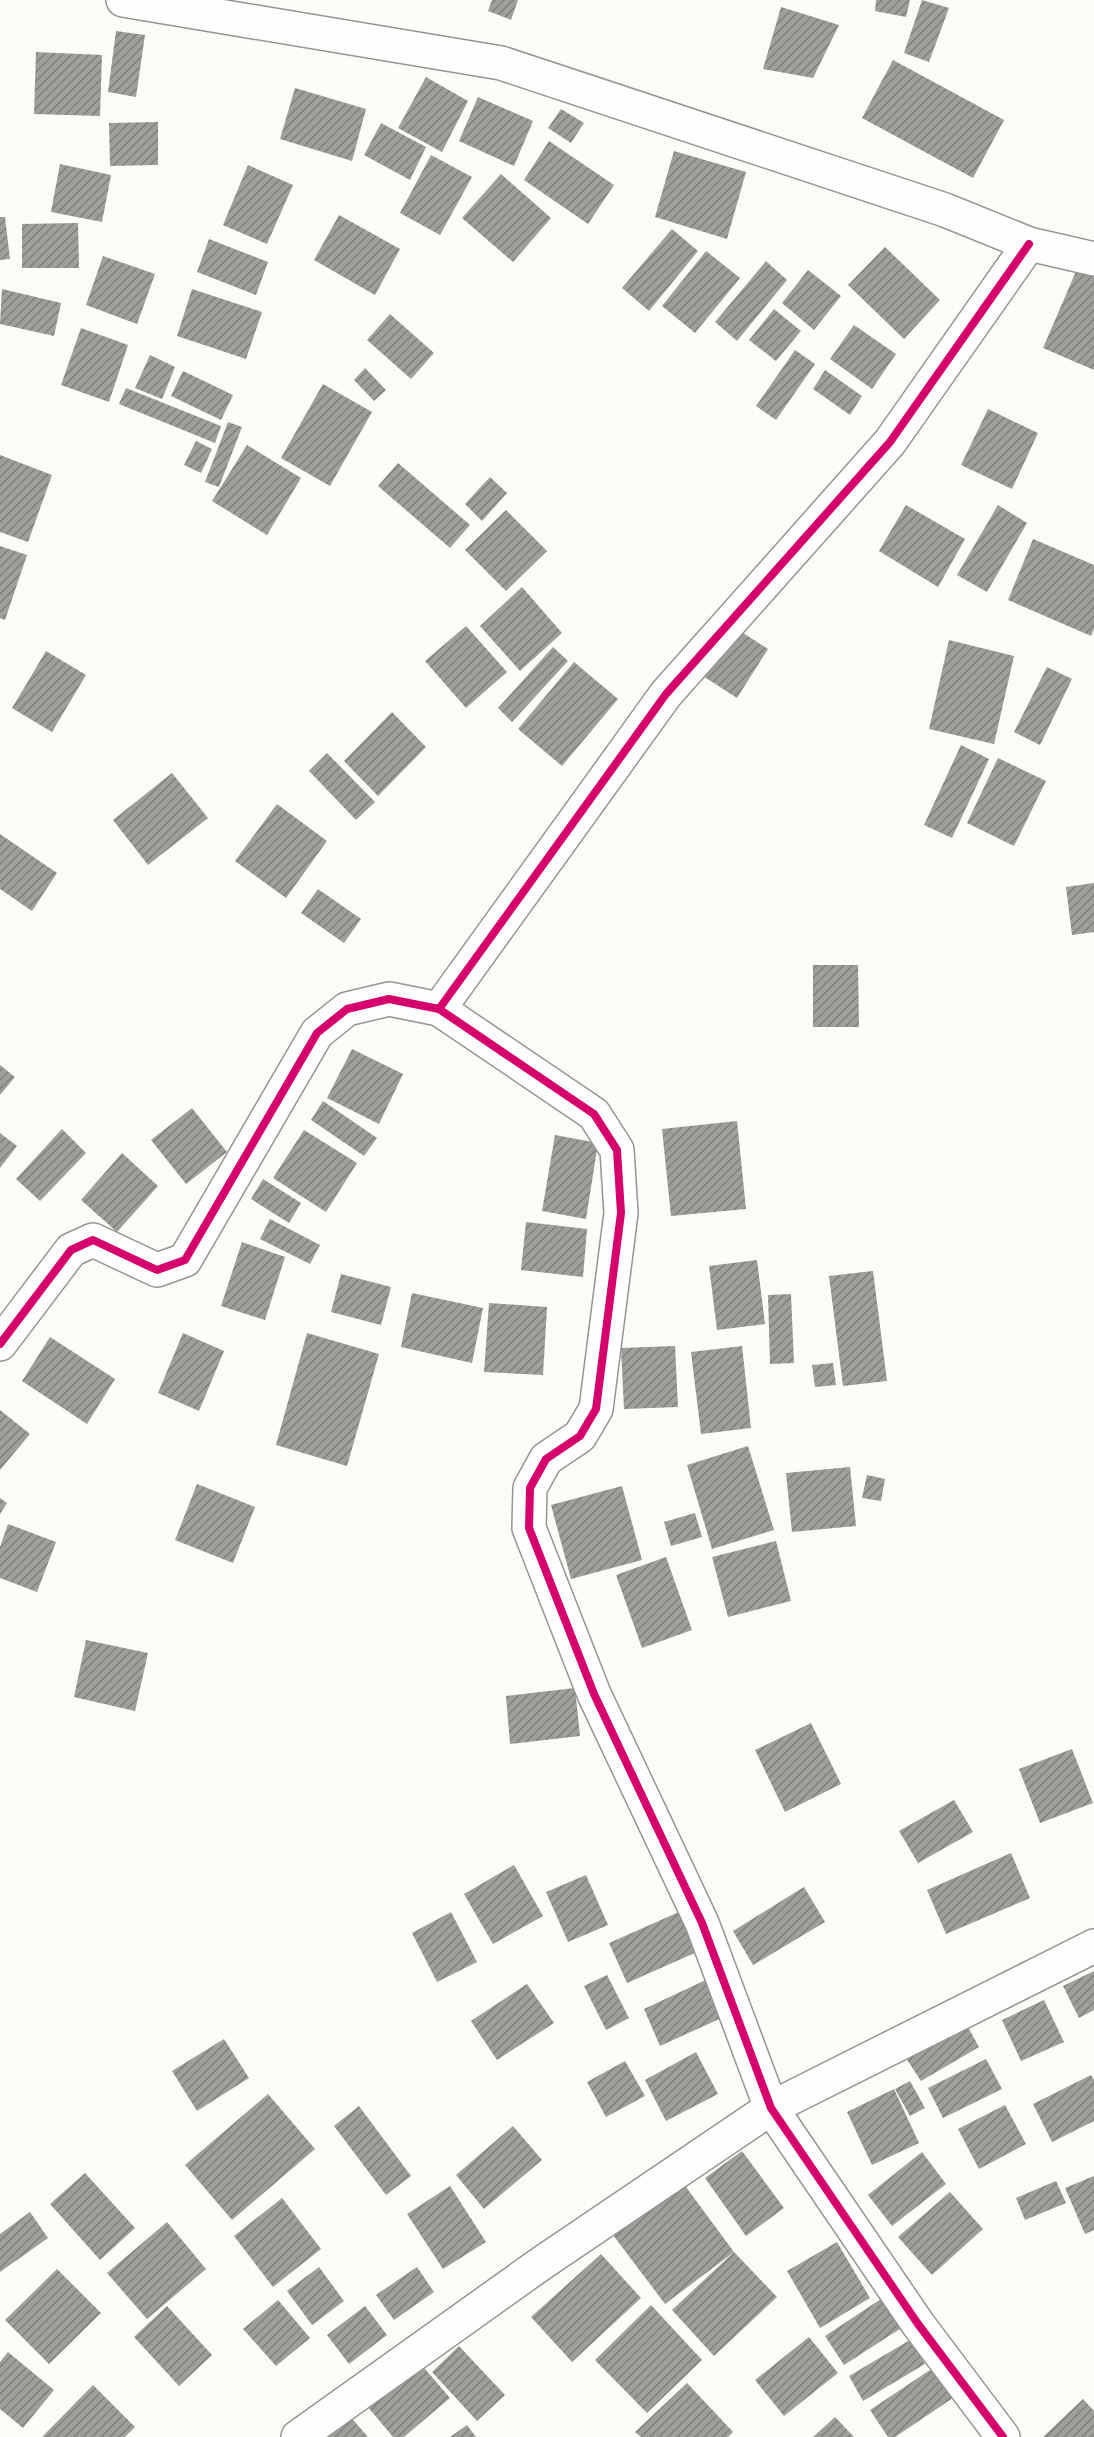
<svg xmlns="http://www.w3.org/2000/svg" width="1094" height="2437" font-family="'Libre Baskerville',serif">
	<defs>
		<pattern id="building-hatch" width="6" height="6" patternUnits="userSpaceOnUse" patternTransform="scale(1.5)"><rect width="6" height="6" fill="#a09e9a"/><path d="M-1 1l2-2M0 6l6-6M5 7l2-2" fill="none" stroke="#817f7c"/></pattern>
	</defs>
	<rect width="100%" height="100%" fill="#fcfbf5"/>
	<g fill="url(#building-hatch)">
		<path d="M492,0H518L511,20L488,11Z"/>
		<path d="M876,0H910L906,17L875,11Z"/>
		<path d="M922,0L949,8L929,62L904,53Z"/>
		<path d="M781,7L839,25L813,78L763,69Z"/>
		<path d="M116,31L145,35L136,97L108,92Z"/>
		<path d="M36,52L102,55L100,116L34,114Z"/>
		<path d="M893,60L1004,120L973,178L862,118Z"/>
		<path d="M426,77L468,101L442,152L398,128Z"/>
		<path d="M295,88L366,109L352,161L280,139Z"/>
		<path d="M478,97L533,121L514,166L459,141Z"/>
		<path d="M561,109L584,123L571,143L548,128Z"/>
		<path d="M158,122V165L110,166L109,123Z"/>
		<path d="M381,123L426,147L410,180L364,155Z"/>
		<path d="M549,141L614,185L588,224L524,180Z"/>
		<path d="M674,151L746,172L727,239L655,217Z"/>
		<path d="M431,155L472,177L440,235L400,213Z"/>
		<path d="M60,164L111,175L102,222L51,212Z"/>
		<path d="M248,165L293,185L267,244L223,225Z"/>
		<path d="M501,174L551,218L513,262L462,218Z"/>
		<path d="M339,215L400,249L375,295L314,260Z"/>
		<path d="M0,217H5L10,259L0,260Z"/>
		<path d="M78,223L79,268H22V224Z"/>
		<path d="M672,229L698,251L649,311L622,288Z"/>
		<path d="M209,239L268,262L256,295L197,272Z"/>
		<path d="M885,247L940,300L904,339L848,285Z"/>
		<path d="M706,251L740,278L695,333L662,306Z"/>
		<path d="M103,256L155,274L137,324L86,305Z"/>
		<path d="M766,261L787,280L737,341L715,322Z"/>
		<path d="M1077,269L1094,277V370L1043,348Z"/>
		<path d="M808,270L841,296L814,330L782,303Z"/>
		<path d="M2,289L61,303L54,336L0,324Z"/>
		<path d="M192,289L262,312L246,359L177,336Z"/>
		<path d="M774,309L801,331L776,361L749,340Z"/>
		<path d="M390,314L434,353L411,379L367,340Z"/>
		<path d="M854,325L896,354L872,389L830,359Z"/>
		<path d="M81,328L128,345L109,402L61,385Z"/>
		<path d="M795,350L815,364L776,420L756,406Z"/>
		<path d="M150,355L175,367L162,399L135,388Z"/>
		<path d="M365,368L386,390L374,401L354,380Z"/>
		<path d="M825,370L862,396L850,415L813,389Z"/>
		<path d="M183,371L233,395L221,420L171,396Z"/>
		<path d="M323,384L372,412L330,486L281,458Z"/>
		<path d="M126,388L221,426L215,443L119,404Z"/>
		<path d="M988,409L1038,433L1012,489L961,465Z"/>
		<path d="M228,422L242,427L219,487L205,482Z"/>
		<path d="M196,441L212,449L201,473L184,465Z"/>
		<path d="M247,445L301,478L267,535L212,501Z"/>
		<path d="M0,455L52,475L28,542L0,532Z"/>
		<path d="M398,463L470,525L450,548L378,486Z"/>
		<path d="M490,477L507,493L482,521L465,504Z"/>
		<path d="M906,505L965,539L938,587L879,551Z"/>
		<path d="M998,505L1027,523L987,592L957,575Z"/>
		<path d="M506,510L547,551L506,591L465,550Z"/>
		<path d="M1033,539L1094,565V629L1091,636L1008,600Z"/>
		<path d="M0,546L27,555L5,620L0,618Z"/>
		<path d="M522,587L562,633L520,671L480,626Z"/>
		<path d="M466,626L507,672L466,708L425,661Z"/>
		<path d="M734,627L768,649L737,698L703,676Z"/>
		<path d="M949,640L1014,656L994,744L929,729Z"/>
		<path d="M553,647L568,661L512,722L498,708Z"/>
		<path d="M46,651L86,675L52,732L12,708Z"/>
		<path d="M574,662L618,699L562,766L518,729Z"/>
		<path d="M1047,667L1072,679L1040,745L1014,732Z"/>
		<path d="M392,712L426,747L378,796L344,761Z"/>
		<path d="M961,745L989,759L952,838L924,825Z"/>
		<path d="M327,753L375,802L356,820L309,771Z"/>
		<path d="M998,758L1046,781L1014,846L967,823Z"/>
		<path d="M172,773L208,818L148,865L113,820Z"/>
		<path d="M277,804L327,841L286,898L235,861Z"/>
		<path d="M0,834L57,873L32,911L0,889Z"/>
		<path d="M1094,883V932L1072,935L1066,887Z"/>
		<path d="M318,889L361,919L344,943L301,913Z"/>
		<path d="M813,965H858L859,1027H813Z"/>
		<path d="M352,1049L403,1074L379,1124L327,1098Z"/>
		<path d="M0,1065L15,1077L0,1095Z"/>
		<path d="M323,1101L377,1138L364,1156L311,1120Z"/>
		<path d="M192,1108L227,1152L186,1184L151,1140Z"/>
		<path d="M737,1121L746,1209L671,1216L662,1129Z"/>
		<path d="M62,1129L86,1153L40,1201L16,1179Z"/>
		<path d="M304,1130L357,1163L326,1212L273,1178Z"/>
		<path d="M0,1133L17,1146L0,1168Z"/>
		<path d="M555,1135L598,1143L586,1219L542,1211Z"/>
		<path d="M122,1153L158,1186L117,1232L81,1200Z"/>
		<path d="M263,1179L301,1203L289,1223L251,1199Z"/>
		<path d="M270,1219L320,1245L310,1264L260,1239Z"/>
		<path d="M526,1222L587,1229L583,1277L521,1270Z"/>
		<path d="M242,1242L285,1257L265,1320L221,1306Z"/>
		<path d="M757,1260L765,1324L717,1330L709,1266Z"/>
		<path d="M873,1271L887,1381L843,1386L829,1276Z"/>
		<path d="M341,1274L391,1287L381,1325L331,1312Z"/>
		<path d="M412,1293L483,1308L472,1363L401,1347Z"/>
		<path d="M791,1294L794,1363L770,1364L768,1295Z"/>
		<path d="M489,1303L547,1307L543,1375L484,1372Z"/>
		<path d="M183,1333L224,1351L199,1411L158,1393Z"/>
		<path d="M307,1333L379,1354L347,1466L276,1445Z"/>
		<path d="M50,1337L115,1379L87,1424L22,1381Z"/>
		<path d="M675,1346L678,1407L624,1409L621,1348Z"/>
		<path d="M742,1346L751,1428L701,1434L691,1352Z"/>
		<path d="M833,1363L836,1385L815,1387L812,1365Z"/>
		<path d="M0,1410L30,1434L0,1470Z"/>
		<path d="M748,1446L774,1530L712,1549L687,1465Z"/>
		<path d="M850,1467L856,1526L792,1532L786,1473Z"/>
		<path d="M867,1475L885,1479L881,1501L862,1498Z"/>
		<path d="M197,1484L255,1507L233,1563L175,1540Z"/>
		<path d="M622,1486L642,1560L571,1579L551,1505Z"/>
		<path d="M0,1498L7,1503L0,1514Z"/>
		<path d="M695,1513L702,1537L671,1546L664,1522Z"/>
		<path d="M8,1524L56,1542L37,1592L0,1578V1547Z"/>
		<path d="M776,1541L791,1601L728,1617L712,1557Z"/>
		<path d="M666,1557L692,1630L642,1648L616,1575Z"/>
		<path d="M86,1640L148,1653L135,1711L74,1697Z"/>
		<path d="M575,1688L580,1736L510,1744L506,1696Z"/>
		<path d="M811,1723L841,1784L785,1812L755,1750Z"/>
		<path d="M1072,1749L1093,1803L1040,1823L1019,1769Z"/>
		<path d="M954,1800L973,1832L918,1863L899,1831Z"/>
		<path d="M1011,1853L1030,1898L946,1934L927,1890Z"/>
		<path d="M514,1865L543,1916L493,1944L464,1894Z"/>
		<path d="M586,1875L608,1925L568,1942L546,1892Z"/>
		<path d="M804,1887L825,1922L753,1965L733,1931Z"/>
		<path d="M451,1912L477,1962L437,1982L412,1933Z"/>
		<path d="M679,1912L697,1952L627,1983L609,1943Z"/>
		<path d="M1094,1971V2010L1079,2018L1063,1986Z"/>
		<path d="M607,1975L629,2018L606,2030L584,1986Z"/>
		<path d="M710,1978L728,2015L660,2046L644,2009Z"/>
		<path d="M527,1984L554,2023L497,2060L471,2021Z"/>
		<path d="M1044,2000L1064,2042L1021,2061L1002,2020Z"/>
		<path d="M964,2020L979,2047L921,2081L904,2055Z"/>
		<path d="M224,2039L249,2078L197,2111L172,2071Z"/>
		<path d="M696,2052L718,2094L666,2121L645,2080Z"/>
		<path d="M986,2059L1002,2089L943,2118L928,2088Z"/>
		<path d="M625,2061L645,2096L606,2117L587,2082Z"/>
		<path d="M1091,2075L1094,2080V2121L1052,2142L1033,2104Z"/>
		<path d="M910,2081L925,2108L910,2116L895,2089Z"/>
		<path d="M894,2089L919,2143L872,2165L847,2112Z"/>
		<path d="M268,2094L315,2149L232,2220L185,2165Z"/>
		<path d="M1005,2105L1026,2144L979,2169L958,2129Z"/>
		<path d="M359,2106L411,2176L386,2195L334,2126Z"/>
		<path d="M513,2126L542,2160L484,2209L456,2175Z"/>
		<path d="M742,2151L784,2208L746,2236L705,2178Z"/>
		<path d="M922,2152L946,2184L892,2226L868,2195Z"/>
		<path d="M85,2173L135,2228L100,2260L50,2204Z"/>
		<path d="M1094,2176V2230L1085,2234L1065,2188Z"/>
		<path d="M1056,2181L1066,2203L1025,2220L1016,2198Z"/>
		<path d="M683,2183L734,2252L665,2304L613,2235Z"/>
		<path d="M450,2186L486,2242L443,2269L407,2214Z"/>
		<path d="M950,2192L983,2229L932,2275L898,2237Z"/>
		<path d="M282,2198L321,2249L273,2287L234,2236Z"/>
		<path d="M30,2212L48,2238L0,2272V2234Z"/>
		<path d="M167,2222L206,2269L147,2319L107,2273Z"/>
		<path d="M837,2242L870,2298L820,2328L787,2271Z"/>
		<path d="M734,2252L777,2297L714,2356L672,2310Z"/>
		<path d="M601,2254L641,2298L572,2362L531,2317Z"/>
		<path d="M319,2267L344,2301L312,2325L287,2291Z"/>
		<path d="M417,2267L434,2292L394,2320L376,2295Z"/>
		<path d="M57,2269L101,2313L49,2364L5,2320Z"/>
		<path d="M887,2295L906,2325L844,2365L825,2336Z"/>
		<path d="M278,2300L310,2338L276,2366L243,2329Z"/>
		<path d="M651,2305L702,2360L647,2413L595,2360Z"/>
		<path d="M167,2306L212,2355L179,2386L134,2337Z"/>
		<path d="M365,2306L387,2335L349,2364L327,2335Z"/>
		<path d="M809,2337L838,2373L784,2416L755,2380Z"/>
		<path d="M910,2340L925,2364L863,2401L849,2376Z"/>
		<path d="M459,2346L505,2395L477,2421L432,2372Z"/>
		<path d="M8,2352L54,2390L23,2428L0,2409V2362Z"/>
		<path d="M419,2362L450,2398L404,2437H393L367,2406Z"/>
		<path d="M933,2368L953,2398L895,2437H888L870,2410Z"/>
		<path d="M687,2383L733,2432L728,2437H641L635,2432Z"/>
		<path d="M93,2385L135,2427L125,2437H42Z"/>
		<path d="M1083,2399L1094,2411V2437H1043Z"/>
		<path d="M348,2414L368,2437H322Z"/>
		<path d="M835,2417L854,2437H813Z"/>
		<path d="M467,2425L476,2437H450Z"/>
	</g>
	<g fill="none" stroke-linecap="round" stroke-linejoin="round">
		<defs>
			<g id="minor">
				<path d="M123,0L501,63L945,210L1029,244L1094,259"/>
				<path d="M439,1009L594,1114L617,1150L621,1213L596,1409L580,1436L546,1459L530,1488L529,1528L594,1694L702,1923L771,2108L918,2324L1003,2437"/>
				<path d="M0,1344L71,1250L93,1240L157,1270L185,1260L317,1033L347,1009L389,999L439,1009L666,694L890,442L1029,244"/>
				<path d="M298,2437L539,2265L771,2108L1094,1946"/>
			</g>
		</defs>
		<use href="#minor" stroke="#969593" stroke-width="36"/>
		<use href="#minor" stroke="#fffefe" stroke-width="33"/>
		<defs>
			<g id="cycleway">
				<path d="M439,1009L594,1114L617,1150L621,1213L596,1409L580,1436L546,1459L530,1488L529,1528L594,1694L702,1923L771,2108L918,2324L1003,2437"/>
				<path d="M0,1344L71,1250L93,1240L157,1270L185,1260L317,1033L347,1009L389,999L439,1009L666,694L890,442L1029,244"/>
			</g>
		</defs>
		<use href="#cycleway" stroke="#fff" stroke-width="11"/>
		<use href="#cycleway" stroke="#d6006c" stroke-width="8"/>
	</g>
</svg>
